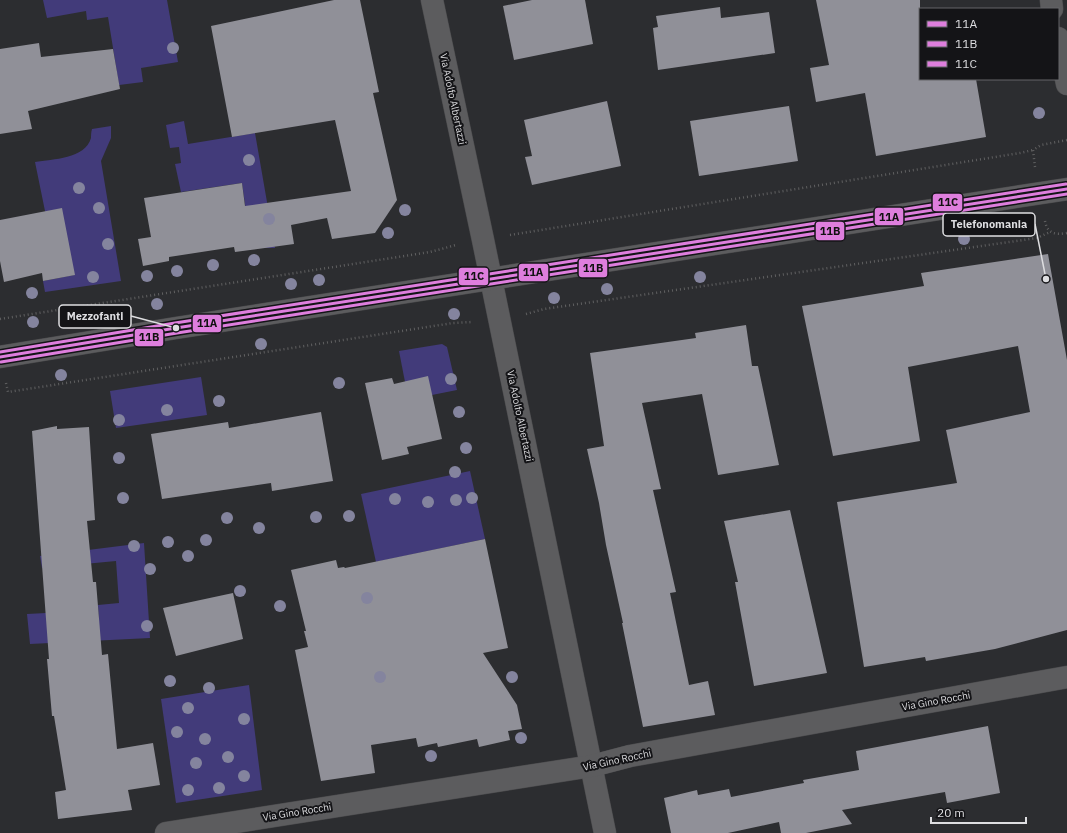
<svg xmlns="http://www.w3.org/2000/svg" width="1067" height="833" font-family="'IBM Plex Sans',sans-serif">
	<rect width="100%" height="100%" fill="#2c2d30"/>
	<g fill="#423b7a">
		<path d="M43,0H167L178,62L141,68L143,82L119,85L108,17L87,20L86,11L47,18Z"/>
		<path d="M184,121L188,144L255,133L275,248H263L248,225L242,183L181,192L175,164L181,163L179,147L170,148L166,125Z"/>
		<path d="M111,126V138L101,161L121,281L45,292L43,281L74,275L45,211L35,162C53,159 85,159 91,138C91,136 91,132 92,129Z"/>
		<path d="M442,344L447,347L457,390L432,395L405,382L399,351Z"/>
		<path d="M201,377L207,415L116,428L110,391Z"/>
		<path d="M470,471L485,539L376,562L361,494Z"/>
		<path d="M144,543L150,638L30,644L27,614L46,613L99,620L98,605L119,603L116,561L42,568L40,556Z"/>
		<path d="M249,685L262,790L176,803L161,699Z"/>
	</g>
	<g fill="#909098">
		<path d="M334,0H360L379,92L373,93L397,200L375,233L332,239L327,218L291,225L294,244L235,252L234,247L169,257V261L143,266L138,239L151,237L144,198L242,183L245,206L351,191L335,120L232,137L211,26Z"/>
		<path d="M532,0H585L593,44L514,60L503,6Z"/>
		<path d="M816,0H920V79H976L986,137L876,156L865,93L816,102L810,68L829,65Z"/>
		<path d="M720,7L721,18L769,12L775,53L658,70L653,28L658,27L656,16Z"/>
		<path d="M39,43L41,57L113,49L120,89L28,111L32,129L0,134V49Z"/>
		<path d="M607,101L621,166L532,185L525,157L532,156L524,120Z"/>
		<path d="M789,106L798,161L699,176L690,121Z"/>
		<path d="M62,208L75,275L43,281L42,273L4,282L0,261V220Z"/>
		<path d="M1048,254L1067,360V630L995,649L926,661L925,657L864,667L837,502L957,483L946,430L1030,412L1018,346L908,367L920,441L833,456L802,306L924,286L921,273Z"/>
		<path d="M746,325L752,366H758L779,465L718,475L702,394L642,403L661,489L653,490L676,592L670,593L689,685L708,681L715,715L643,727L622,623H623L606,545L599,503L587,449L604,446L590,353L696,338L695,333Z"/>
		<path d="M428,376L442,439L407,447L409,454L382,460L365,383L392,378L394,384Z"/>
		<path d="M321,412L333,481L272,491L271,483L162,499L151,434L228,422L229,428Z"/>
		<path d="M57,426V429L89,427L95,520L87,521L93,582H96L102,655L108,654L117,749L153,743L160,785L128,790L132,810L58,819L55,792L66,790L54,716H52L47,659H49L32,431Z"/>
		<path d="M790,510L827,673L754,686L735,582H738L724,521Z"/>
		<path d="M485,539L508,648L483,653L517,705L522,729L508,731L510,740L479,747L477,739L438,747L437,743L418,747L416,738L371,745L375,773L321,781L295,650L308,647L304,631H306L291,570L336,560L338,568L344,567L345,568Z"/>
		<path d="M233,593L243,639L176,656L163,608Z"/>
		<path d="M988,726L1000,793L947,803L945,792L842,810L852,824L806,833H781L779,822L728,833H671L664,798L697,790L698,795L729,789L731,797L804,783L803,780L859,770L856,751Z"/>
	</g>
	<g fill="none" stroke-linecap="round" stroke-linejoin="round">
		<defs>
			<g id="minor">
				<path d="M432,0L483,240L605,833"/>
				<path d="M166,833L592,766L630,756L1067,677"/>
			</g>
			<g id="tertiary">
				<path d="M1051,0L1052,9"/>
				<path d="M1058,38L1067,84"/>
				<path d="M0,357L176,328L1067,189"/>
			</g>
		</defs>
		<use href="#minor" stroke="#4a4a4c" stroke-width="23"/>
		<use href="#tertiary" stroke="#4a4a4c" stroke-width="23"/>
		<g stroke="#606061" stroke-width="2.5" stroke-dasharray="1 3" stroke-linecap="butt">
			<path d="M1035,167L1033,150L1041,145L1067,140"/>
			<path d="M1045,221C1047,234 1056,235 1067,233"/>
			<path d="M510,235L1020,153L1033,150"/>
			<path d="M526,314L544,309L1037,238L1050,232"/>
			<path d="M0,319L430,252L456,245"/>
			<path d="M6,383L8,392L453,323L472,322"/>
		</g>
		<use href="#minor" stroke="#5c5c5e" stroke-width="22"/>
		<use href="#tertiary" stroke="#5c5c5e" stroke-width="22"/>
		<defs>
			<path id="bus-1" d="M0,357L176,328L1067,189"/>
			<path id="bus-2" d="M1,362L177,333L1067,194"/>
			<path id="bus-3" d="M0,352L175,323L1066,184"/>
		</defs>
		<use href="#bus-1" stroke="#141417" stroke-width="6"/>
		<use href="#bus-2" stroke="#141417" stroke-width="6"/>
		<use href="#bus-3" stroke="#141417" stroke-width="6"/>
		<use href="#bus-1" stroke="#de7edd" stroke-width="3"/>
		<use href="#bus-2" stroke="#de7edd" stroke-width="3"/>
		<use href="#bus-3" stroke="#de7edd" stroke-width="3"/>
	</g>
	<g fill="#84849e">
		<circle cx="173" cy="48" r="6"/>
		<circle cx="1039" cy="113" r="6"/>
		<circle cx="249" cy="160" r="6"/>
		<circle cx="79" cy="188" r="6"/>
		<circle cx="99" cy="208" r="6"/>
		<circle cx="405" cy="210" r="6"/>
		<circle cx="269" cy="219" r="6"/>
		<circle cx="388" cy="233" r="6"/>
		<circle cx="964" cy="239" r="6"/>
		<circle cx="108" cy="244" r="6"/>
		<circle cx="254" cy="260" r="6"/>
		<circle cx="213" cy="265" r="6"/>
		<circle cx="177" cy="271" r="6"/>
		<circle cx="147" cy="276" r="6"/>
		<circle cx="93" cy="277" r="6"/>
		<circle cx="700" cy="277" r="6"/>
		<circle cx="319" cy="280" r="6"/>
		<circle cx="291" cy="284" r="6"/>
		<circle cx="607" cy="289" r="6"/>
		<circle cx="32" cy="293" r="6"/>
		<circle cx="554" cy="298" r="6"/>
		<circle cx="157" cy="304" r="6"/>
		<circle cx="454" cy="314" r="6"/>
		<circle cx="33" cy="322" r="6"/>
		<circle cx="261" cy="344" r="6"/>
		<circle cx="61" cy="375" r="6"/>
		<circle cx="451" cy="379" r="6"/>
		<circle cx="339" cy="383" r="6"/>
		<circle cx="219" cy="401" r="6"/>
		<circle cx="167" cy="410" r="6"/>
		<circle cx="459" cy="412" r="6"/>
		<circle cx="119" cy="420" r="6"/>
		<circle cx="466" cy="448" r="6"/>
		<circle cx="119" cy="458" r="6"/>
		<circle cx="455" cy="472" r="6"/>
		<circle cx="123" cy="498" r="6"/>
		<circle cx="472" cy="498" r="6"/>
		<circle cx="395" cy="499" r="6"/>
		<circle cx="456" cy="500" r="6"/>
		<circle cx="428" cy="502" r="6"/>
		<circle cx="349" cy="516" r="6"/>
		<circle cx="316" cy="517" r="6"/>
		<circle cx="227" cy="518" r="6"/>
		<circle cx="259" cy="528" r="6"/>
		<circle cx="206" cy="540" r="6"/>
		<circle cx="168" cy="542" r="6"/>
		<circle cx="134" cy="546" r="6"/>
		<circle cx="188" cy="556" r="6"/>
		<circle cx="150" cy="569" r="6"/>
		<circle cx="240" cy="591" r="6"/>
		<circle cx="367" cy="598" r="6"/>
		<circle cx="280" cy="606" r="6"/>
		<circle cx="147" cy="626" r="6"/>
		<circle cx="380" cy="677" r="6"/>
		<circle cx="512" cy="677" r="6"/>
		<circle cx="170" cy="681" r="6"/>
		<circle cx="209" cy="688" r="6"/>
		<circle cx="188" cy="708" r="6"/>
		<circle cx="244" cy="719" r="6"/>
		<circle cx="177" cy="732" r="6"/>
		<circle cx="521" cy="738" r="6"/>
		<circle cx="205" cy="739" r="6"/>
		<circle cx="431" cy="756" r="6"/>
		<circle cx="228" cy="757" r="6"/>
		<circle cx="196" cy="763" r="6"/>
		<circle cx="244" cy="776" r="6"/>
		<circle cx="219" cy="788" r="6"/>
		<circle cx="188" cy="790" r="6"/>
	</g>
	<g text-anchor="middle" dominant-baseline="central" stroke-width="4" stroke-linejoin="round" paint-order="stroke">
		<g font-size="10" fill="#dedee1" stroke="#141417">
			<text transform="translate(453 99) rotate(78)">Via Adolfo Albertazzi</text>
			<text transform="translate(520 416) rotate(78)">Via Adolfo Albertazzi</text>
			<text transform="translate(936 701) rotate(-10)">Via Gino Rocchi</text>
			<text transform="translate(617 760) rotate(-12)">Via Gino Rocchi</text>
			<text transform="translate(297 812) rotate(-9)">Via Gino Rocchi</text>
		</g>
	</g>
	<path fill="none" stroke="#dedee1" stroke-width="1.5" d="M1046 279L1035 224M176 328L131 316"/>
	<g fill="#dedee1" stroke="#141417" stroke-width="1.5">
		<circle cx="1046" cy="279" r="4"/>
		<circle cx="176" cy="328" r="4"/>
	</g>
	<g fill="#141417" stroke="#dedee1" stroke-width="1.5">
		<rect x="943" y="213" width="92" height="23" rx="4"/>
		<rect x="59" y="305" width="72" height="23" rx="4"/>
	</g>
	<g font-size="11" text-anchor="middle" font-weight="bold" fill="#dedee1">
		<text x="989" y="228">Telefonomania</text>
		<text x="95" y="320">Mezzofanti</text>
	</g>
	<g stroke="#141417" stroke-width="1.5">
		<rect x="932" y="193" width="31" height="19" rx="4" fill="#de7edd"/>
		<rect x="874" y="207" width="30" height="19" rx="4" fill="#de7edd"/>
		<rect x="815" y="221" width="30" height="20" rx="4" fill="#de7edd"/>
		<rect x="578" y="258" width="30" height="20" rx="4" fill="#de7edd"/>
		<rect x="518" y="263" width="31" height="19" rx="4" fill="#de7edd"/>
		<rect x="458" y="267" width="31" height="19" rx="4" fill="#de7edd"/>
		<rect x="192" y="314" width="30" height="19" rx="4" fill="#de7edd"/>
		<rect x="134" y="328" width="30" height="19" rx="4" fill="#de7edd"/>
	</g>
	<g font-size="11" text-anchor="middle" font-weight="bold" fill="#111">
		<text x="948" y="206">11C</text>
		<text x="889" y="221">11A</text>
		<text x="830" y="235">11B</text>
		<text x="593" y="272">11B</text>
		<text x="533" y="276">11A</text>
		<text x="474" y="280">11C</text>
		<text x="207" y="327">11A</text>
		<text x="149" y="341">11B</text>
	</g>
	<rect x="919" y="8" width="140" height="72" fill="#141417" stroke="#656568"/>
	<rect x="927" y="21" width="20" height="6" fill="#de7edd" stroke="#656568"/>
	<text x="955" y="28" font-size="12" fill="#dedee1">11A</text>
	<rect x="927" y="41" width="20" height="6" fill="#de7edd" stroke="#656568"/>
	<text x="955" y="48" font-size="12" fill="#dedee1">11B</text>
	<rect x="927" y="61" width="20" height="6" fill="#de7edd" stroke="#656568"/>
	<text x="955" y="68" font-size="12" fill="#dedee1">11C</text>
	<path d="M931 817v6h95v-6" fill="none" stroke="#dedee1" stroke-width="2"/>
	<text x="937" y="817" font-size="12" fill="#dedee1" stroke="#141417" stroke-width="3" paint-order="stroke">20 m</text>
</svg>
